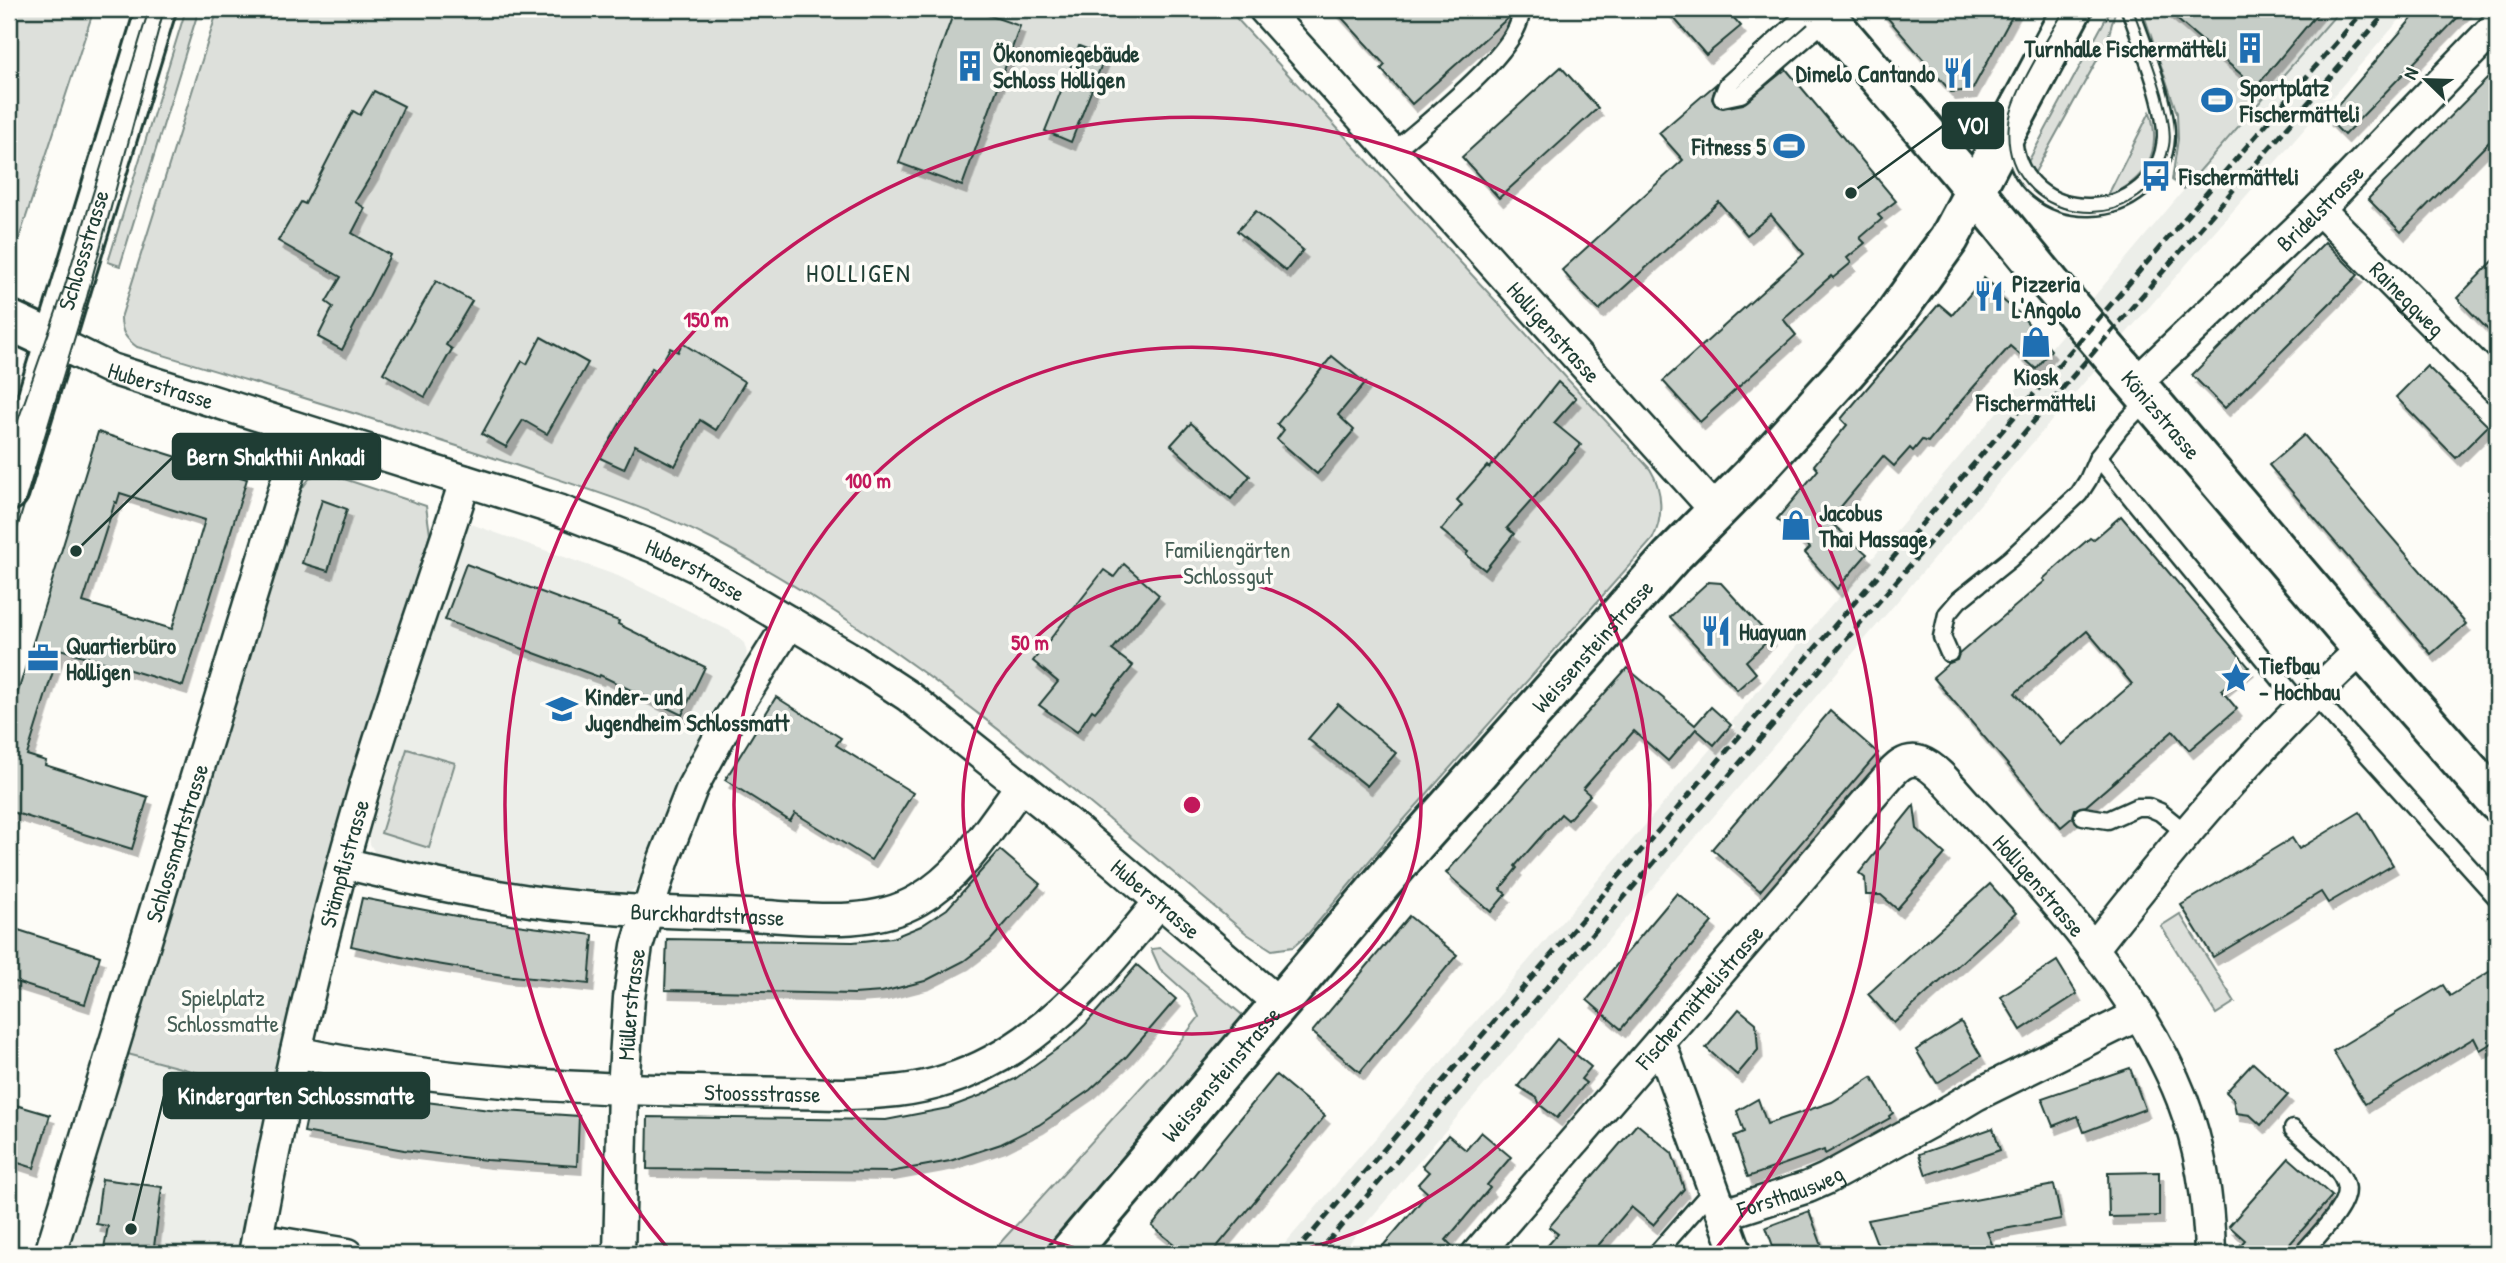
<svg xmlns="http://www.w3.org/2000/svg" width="2506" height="1263" font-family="'Patrick Hand',sans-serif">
	<defs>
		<filter id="shadow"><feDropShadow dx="4.5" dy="8" stdDeviation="0" flood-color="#0004"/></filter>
	</defs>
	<rect width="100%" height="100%" fill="#fdfcf7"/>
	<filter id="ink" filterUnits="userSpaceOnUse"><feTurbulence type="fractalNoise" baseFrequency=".0143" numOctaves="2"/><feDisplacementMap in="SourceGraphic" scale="14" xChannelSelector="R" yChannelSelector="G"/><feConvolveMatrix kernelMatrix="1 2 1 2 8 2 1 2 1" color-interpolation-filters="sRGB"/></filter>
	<g filter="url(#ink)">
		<g fill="#eceee9">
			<path d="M2341,9H2409L2111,351L1340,1254H1276L1713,746L1717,748L1735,726L1731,722L1927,495L2226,140Z"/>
			<path d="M471,524L618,576L730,631L744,643L747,653L742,673L643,879L636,888L623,896L501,884L383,860L375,853L370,844L368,828L452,551L462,532Z"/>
			<path d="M124,1053L274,1093L241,1254H63Z"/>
		</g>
		<g fill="#dde0db" stroke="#7e8e88" stroke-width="2">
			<path d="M9,9H94L10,266L9,265Z"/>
			<path d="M186,9H199L120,266L108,262Z"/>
			<path d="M218,9H1228L1650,469C1663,490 1664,518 1652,540L1402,822L1308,934L1293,947L1272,950L1247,934C1076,793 910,643 713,540C647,506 574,485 503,461C382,421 259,384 137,347C126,339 121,332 121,318Z"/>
			<path d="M2111,9L2115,12L2107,42L2034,174L2028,162Z"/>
			<path d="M2142,9H2341L2184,189L2172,180L2178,139L2177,113Z"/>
			<path d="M2150,112C2163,154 2144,181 2107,197Z"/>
			<path d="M320,471L426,506L430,534L354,785L274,1093L124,1053L298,494L309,479Z"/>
			<path d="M407,749L455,763L429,848L381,833Z"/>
			<path d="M2180,914L2235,1002L2216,1014L2161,926Z"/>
			<path d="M1161,948L1257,1027L1065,1254H990L1163,1063L1199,1017L1187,993L1160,969L1151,949Z"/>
		</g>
		<g fill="#c6cdc7" stroke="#1f3d34" stroke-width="2" fill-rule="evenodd" filter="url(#shadow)">
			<path d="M955,9H971L1020,26L962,186L899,163Z"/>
			<path d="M1334,9H1509V17L1412,104L1381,69L1385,65Z"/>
			<path d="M1666,9H1726L1741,26L1706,55Z"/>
			<path d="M1880,9H2016L1972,90L1951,92Z"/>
			<path d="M2165,9H2321L2256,87Z"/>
			<path d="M2420,9H2466L2344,135L2327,118Z"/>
			<path d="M1079,46L1105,56L1071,142L1045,131Z"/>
			<path d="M1561,67L1598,108L1499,198L1462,157Z"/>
			<path d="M1786,69L1896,201L1878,215L1882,219L1860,238L1865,243L1847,258L1851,263L1833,278L1831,276L1783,319L1796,335L1700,422L1663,381L1804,254L1771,215L1747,235L1719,202L1599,310L1580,291L1562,270L1683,160L1659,133L1716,84L1712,99L1715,105L1723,108L1743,104Z"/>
			<path d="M2497,69V134L2401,232L2368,199Z"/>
			<path d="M374,91L404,106L376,167L355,202L365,208L352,233L390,255L342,350L318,337L333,307L326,302L341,277L278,241L301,202L305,204L353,111L360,115Z"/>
			<path d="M1256,211L1303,250L1286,271L1237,231Z"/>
			<path d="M2325,242L2358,275L2225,408L2192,375Z"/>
			<path d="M2497,257V339L2457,298Z"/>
			<path d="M1984,278L2002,293L1999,297L2020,314L2051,350L2036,369L2010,346L1962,400L1928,442L1922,440L1913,451L1910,448L1894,466L1883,456L1829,521L1867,554L1837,589L1805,553L1810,548L1777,519L1818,470L1814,465L1847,425L1841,419L1868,387L1939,304L1952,315Z"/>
			<path d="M436,281L472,301L446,345L452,349L425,397L383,373Z"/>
			<path d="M541,337L588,363L547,434L523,420L506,447L482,434L522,361L527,364Z"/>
			<path d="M682,343L745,382L716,430L700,420L675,466L635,445L624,469L600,458L652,368L657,371L670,348L678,352Z"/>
			<path d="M1332,356L1365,383L1338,415L1354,430L1317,474L1277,439L1284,430L1277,424Z"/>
			<path d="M2427,366L2488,426L2456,458L2396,397Z"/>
			<path d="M1558,382L1576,398L1554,423L1581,445L1507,528L1514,534L1485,570L1466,555L1468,552L1441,530L1462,505L1457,500L1487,466L1489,468Z"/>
			<path d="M1191,423L1250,476L1231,499L1171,445Z"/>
			<path d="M98,432L247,479L183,686L60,649L27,755L46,761L45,765L148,797L132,849L9,811V721ZM120,493L205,520L172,629L83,602L115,502L117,503Z"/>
			<path d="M2304,435L2466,624L2431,654L2269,465Z"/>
			<path d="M322,500L347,509L328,571L302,563Z"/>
			<path d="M2121,516L2249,667L2221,690L2237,709L2189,750L2173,731L2086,806L2075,809L2073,817L2061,827L1933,677L1949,663L1957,660L1959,654L2045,581L2043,579L2070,555L2090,538L2093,540ZM2087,631L2132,684L2061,745L2015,693Z"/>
			<path d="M466,564L619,621L618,624L705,667L682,715L600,675L599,677L445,620Z"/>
			<path d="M1124,564L1159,595L1112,650L1133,666L1095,712L1092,710L1077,732L1039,705L1058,682L1033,661L1104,570L1114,577Z"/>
			<path d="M1708,582L1721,583L1771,638L1746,661L1756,673L1737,690L1670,617Z"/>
			<path d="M1627,668L1695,725L1711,707L1731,725L1714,745L1696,729L1668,761L1634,731L1583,789L1590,795L1568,820L1561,814L1515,866L1517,868L1500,889L1506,894L1491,912L1446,873Z"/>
			<path d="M776,697L841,738L836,745L913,793L871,860L795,813L790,821L725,780Z"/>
			<path d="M1338,704L1396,753L1367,786L1308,739Z"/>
			<path d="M1830,711L1878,753L1760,891L1712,849Z"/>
			<path d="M1914,805L1917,829L1945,854L1897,909L1881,895H1866L1865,878L1859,873Z"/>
			<path d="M2360,812L2393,865L2328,903L2321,892L2213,957L2181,905L2292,838L2299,849Z"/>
			<path d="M1000,850L1040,884L990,941L964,961L925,981L882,992L854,994L665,990L667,939L853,942L892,938L921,926L947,909Z"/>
			<path d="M1990,884L2016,913L1894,1023L1868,994Z"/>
			<path d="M1677,893L1712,922L1621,1029L1587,1000Z"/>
			<path d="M362,898L472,919L593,935L589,984L503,975L425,962L351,946Z"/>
			<path d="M1409,916L1457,955L1360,1072L1312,1032Z"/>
			<path d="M9,927L100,956L85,1004L9,980Z"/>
			<path d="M2057,961L2077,994L2021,1030L2001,997Z"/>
			<path d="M1137,965L1176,999L1127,1056L1090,1090L1039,1125L1001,1144L950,1161L890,1172L647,1169L648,1117L886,1120L948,1108L982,1095L1015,1079L1068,1041L1085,1025Z"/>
			<path d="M2497,967V1040L2480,1050L2474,1038L2365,1104L2333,1051L2443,985L2450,996Z"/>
			<path d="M1739,1009L1756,1023L1758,1050L1737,1075L1706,1048Z"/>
			<path d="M1961,1022L1981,1056L1937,1083L1916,1050Z"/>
			<path d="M1557,1039L1591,1067L1581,1079L1586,1083L1557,1118L1540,1105L1537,1098L1518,1086Z"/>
			<path d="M2253,1063L2288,1095L2261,1125L2250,1115L2236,1113L2233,1099L2226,1092Z"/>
			<path d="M2130,1068L2145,1109L2084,1132L2078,1116L2053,1126L2042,1098Z"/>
			<path d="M1276,1075L1325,1116L1211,1254H1186L1152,1226Z"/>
			<path d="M1872,1077L1893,1113L1889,1116L1890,1118L1825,1154L1824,1150L1748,1177L1734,1136L1744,1132L1737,1111L1758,1099L1767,1124L1832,1102Z"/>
			<path d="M314,1084L402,1099L490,1110L579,1116L577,1166L486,1160L404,1150L304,1132Z"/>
			<path d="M9,1103L50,1115L34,1168L9,1160Z"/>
			<path d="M1637,1124L1672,1153L1684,1189L1653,1225L1631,1207L1591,1254H1540L1558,1234L1549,1227Z"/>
			<path d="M1993,1128L2000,1150L1926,1175L1919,1154Z"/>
			<path d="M1481,1132L1511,1157L1487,1185L1490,1188L1446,1240L1460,1254H1376L1428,1193L1418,1184L1429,1172L1422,1166L1448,1135L1466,1150Z"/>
			<path d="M2289,1158L2332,1196L2281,1254H2233L2245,1240L2229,1226Z"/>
			<path d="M2159,1172V1216L2109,1217L2108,1173Z"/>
			<path d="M102,1179L162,1187L153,1254H103L108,1226L96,1224Z"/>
			<path d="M2054,1185L2061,1219L1987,1232L1994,1249L1991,1250L1992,1254H1881L1868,1220Z"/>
			<path d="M1809,1211L1825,1254H1776L1766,1227Z"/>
		</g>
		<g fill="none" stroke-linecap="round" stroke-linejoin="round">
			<defs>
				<g id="service">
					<path d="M1811,9L1727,85L1722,98L1741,94L1829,18"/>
					<path d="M2013,136C2018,234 2161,227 2166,137C2167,104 2142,43 2130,9"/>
					<path d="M1393,152C1420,127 1529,45 1520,9"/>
					<path d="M2098,457L2301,705"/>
					<path d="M1949,653L1942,637L1947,614L1959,600L2010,559L2079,494L2088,480L2098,457L2120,428L2149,398"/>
					<path d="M2313,694L2497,898"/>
					<path d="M2083,816L2108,820L2137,807H2148L2160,812L2186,833"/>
					<path d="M2293,1129C2362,1188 2362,1187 2302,1254"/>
					<path d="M1656,1254L1714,1188"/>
				</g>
				<g id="minor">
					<path id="s1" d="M1264,9L1716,511"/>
					<path id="s2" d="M2319,209L2497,388"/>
					<path id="s3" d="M54,341L111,369L561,511L654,547L696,567L847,656L908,696L1080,833L1281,1005"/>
					<path id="s4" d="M2136,383L2319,209L2497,25"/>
					<path id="s5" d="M343,863C405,878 467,892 530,901C602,911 675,912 747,915C802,917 869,929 918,900C963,874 990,827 1020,787"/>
					<path d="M2093,949C2176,842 2262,740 2362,649"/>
					<path d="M1660,1042L1737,1254"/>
					<path id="s6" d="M296,1052C478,1092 662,1090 847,1094C881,1093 915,1091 947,1080C1040,1051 1101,973 1160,901"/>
					<path id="s7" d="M1724,1214L1808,1187L1826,1179L1934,1120L1976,1095L2138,1015"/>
					<path d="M257,1239L348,1254"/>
					<path id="s8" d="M50,1254L302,431"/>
					<path id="s9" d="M254,1254C283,1098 319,942 364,789C395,686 432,584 465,481"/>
					<path id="s10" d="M619,1254L623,1089L629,998L637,946L664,859L692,788L728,721L790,622"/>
					<path id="s11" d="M1477,1254L1882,784C1892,773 1903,756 1921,762C1938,768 1958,796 1971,809C2049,891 2140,992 2182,1099C2201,1149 2209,1201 2210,1254"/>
				</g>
				<path id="tertiary" d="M9,320L54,341"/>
				<g id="secondary">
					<path id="s12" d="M1820,9L1958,170L2050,283L2362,649L2497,802"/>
					<path id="s13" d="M1068,1254L1416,843L1671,557L1753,474L1845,373L1890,321L1949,239L2072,9"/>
				</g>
				<g id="primary">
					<path id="s14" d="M9,491L156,9"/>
				</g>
			</defs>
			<use href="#service" stroke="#1f3d34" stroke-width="21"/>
			<use href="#minor" stroke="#1f3d34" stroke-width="35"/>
			<use href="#tertiary" stroke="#1f3d34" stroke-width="44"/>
			<use href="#secondary" stroke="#1f3d34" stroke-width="44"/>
			<use href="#primary" stroke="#1f3d34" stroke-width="44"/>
			<use href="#service" stroke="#fdfcf7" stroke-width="16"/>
			<use href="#minor" stroke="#fdfcf7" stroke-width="30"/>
			<use href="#tertiary" stroke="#fdfcf7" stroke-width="38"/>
			<use href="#secondary" stroke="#fdfcf7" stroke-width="38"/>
			<use href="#primary" stroke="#fdfcf7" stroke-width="38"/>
			<g stroke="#1f3d34" stroke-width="2">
				<path d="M2065,9C2049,37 2012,93 2009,123C1998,226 2149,247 2169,146C2175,115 2144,42 2133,9"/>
				<path d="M9,446L64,289L149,9"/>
				<path d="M9,555L87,297L164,9"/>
			</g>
			<g stroke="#1f3d34" stroke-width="5" stroke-dasharray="10 5" stroke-linecap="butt">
				<path d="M1294,1254L2365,9"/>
				<path d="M1317,1254L2389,9"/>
			</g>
		</g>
	</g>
	<g fill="none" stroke="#c2185b" stroke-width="3.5">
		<circle cx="1192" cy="805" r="229"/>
		<path d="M1101 1254A458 458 0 1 1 1283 1254"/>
		<path d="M670 1251A687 687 0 1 1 1714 1251"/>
	</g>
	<defs>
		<symbol id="building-bare" viewBox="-9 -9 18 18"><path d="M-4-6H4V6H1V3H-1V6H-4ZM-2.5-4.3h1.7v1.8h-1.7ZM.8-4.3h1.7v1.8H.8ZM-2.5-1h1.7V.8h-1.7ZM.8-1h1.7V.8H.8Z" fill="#1f6fb2" stroke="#fdfcf7" stroke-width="2.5" paint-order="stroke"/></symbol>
		<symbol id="restaurant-bare" viewBox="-9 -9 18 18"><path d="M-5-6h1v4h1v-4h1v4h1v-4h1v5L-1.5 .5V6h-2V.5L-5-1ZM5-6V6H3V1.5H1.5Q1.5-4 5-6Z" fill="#1f6fb2" stroke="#fdfcf7" stroke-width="2.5" paint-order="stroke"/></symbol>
		<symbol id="stadium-bare" viewBox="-9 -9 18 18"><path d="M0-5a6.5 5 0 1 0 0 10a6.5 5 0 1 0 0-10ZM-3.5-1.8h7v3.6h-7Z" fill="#1f6fb2" stroke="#fdfcf7" stroke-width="2.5" paint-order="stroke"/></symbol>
		<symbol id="bus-bare" viewBox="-9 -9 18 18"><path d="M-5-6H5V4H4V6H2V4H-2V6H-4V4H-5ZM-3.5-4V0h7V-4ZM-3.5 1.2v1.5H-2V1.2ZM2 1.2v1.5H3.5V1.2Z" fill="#1f6fb2" stroke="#fdfcf7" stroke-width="2.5" paint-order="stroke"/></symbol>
		<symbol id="shop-bare" viewBox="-9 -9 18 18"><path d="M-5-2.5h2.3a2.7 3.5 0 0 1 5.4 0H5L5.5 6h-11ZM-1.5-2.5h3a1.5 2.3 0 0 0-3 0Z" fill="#1f6fb2" stroke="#fdfcf7" stroke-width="2.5" paint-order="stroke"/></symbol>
		<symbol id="office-bare" viewBox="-9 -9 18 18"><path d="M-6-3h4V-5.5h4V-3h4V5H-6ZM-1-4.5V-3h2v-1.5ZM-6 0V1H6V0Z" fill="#1f6fb2" stroke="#fdfcf7" stroke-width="2.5" paint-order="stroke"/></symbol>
		<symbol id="sight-bare" viewBox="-9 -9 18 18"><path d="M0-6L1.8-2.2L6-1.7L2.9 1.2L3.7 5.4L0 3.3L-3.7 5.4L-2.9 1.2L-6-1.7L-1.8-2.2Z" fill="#1f6fb2" stroke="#fdfcf7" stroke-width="2.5" paint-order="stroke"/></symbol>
		<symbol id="school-bare" viewBox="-9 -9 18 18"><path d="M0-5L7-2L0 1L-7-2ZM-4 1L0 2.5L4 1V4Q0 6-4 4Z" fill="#1f6fb2" stroke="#fdfcf7" stroke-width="2.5" paint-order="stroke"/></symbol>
	</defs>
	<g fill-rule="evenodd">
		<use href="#building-bare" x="2228" y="26" width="44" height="44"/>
		<use href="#building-bare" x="948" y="44" width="44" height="44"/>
		<use href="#restaurant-bare" x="1936" y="51" width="44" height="44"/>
		<use href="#stadium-bare" x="2195" y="78" width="44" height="44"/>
		<use href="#stadium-bare" x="1767" y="124" width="44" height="44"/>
		<use href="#bus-bare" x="2134" y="154" width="44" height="44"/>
		<use href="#restaurant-bare" x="1967" y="274" width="44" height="44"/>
		<use href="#shop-bare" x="2014" y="320" width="44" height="44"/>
		<use href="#shop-bare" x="1774" y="503" width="44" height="44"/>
		<use href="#restaurant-bare" x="1694" y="609" width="44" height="44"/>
		<use href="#office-bare" x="21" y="636" width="44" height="44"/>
		<use href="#sight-bare" x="2214" y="656" width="44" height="44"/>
		<use href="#school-bare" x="540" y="687" width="44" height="44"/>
	</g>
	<g text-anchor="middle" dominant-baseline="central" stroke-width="7" stroke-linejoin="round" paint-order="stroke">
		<g font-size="23" font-weight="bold" fill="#1f3d34" stroke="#fdfcf7" text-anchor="start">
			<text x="2227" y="48" text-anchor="end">Turnhalle Fischermätteli</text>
			<text x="993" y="53">Ökonomiegebäude<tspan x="993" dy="26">Schloss Holligen</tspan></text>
			<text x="1935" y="73" text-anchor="end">Dimelo Cantando</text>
			<text x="2240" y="87">Sportplatz<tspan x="2240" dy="26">Fischermätteli</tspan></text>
			<text x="1766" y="146" text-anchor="end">Fitness 5</text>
			<text x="2179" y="176">Fischermätteli</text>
			<text x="2012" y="283">Pizzeria<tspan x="2012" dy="26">L'Angolo</tspan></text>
			<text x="2036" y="376" text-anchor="middle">Kiosk<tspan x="2036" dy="26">Fischermätteli</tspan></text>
			<text x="1819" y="512">Jacobus<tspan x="1819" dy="26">Thai Massage</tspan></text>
			<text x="1739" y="631">Huayuan</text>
			<text x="66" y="645">Quartierbüro<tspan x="66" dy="26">Holligen</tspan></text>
			<text x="2259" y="665">Tiefbau<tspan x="2259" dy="26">– Hochbau</tspan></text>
			<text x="585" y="696">Kinder- und<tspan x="585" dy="26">Jugendheim Schlossmatt</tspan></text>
		</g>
		<g font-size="23" fill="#1f3d34" stroke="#fdfcf7">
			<text stroke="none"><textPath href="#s4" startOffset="254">Bridelstrasse</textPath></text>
			<text stroke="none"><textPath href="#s14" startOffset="252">Schlossstrasse</textPath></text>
			<text stroke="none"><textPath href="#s2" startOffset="126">Raineggweg</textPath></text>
			<text stroke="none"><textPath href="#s1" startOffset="434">Holligenstrasse</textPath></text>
			<text stroke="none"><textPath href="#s3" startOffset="116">Huberstrasse</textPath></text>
			<text stroke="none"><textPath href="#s12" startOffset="530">Könizstrasse</textPath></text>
			<text stroke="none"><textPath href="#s3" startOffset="682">Huberstrasse</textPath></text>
			<text stroke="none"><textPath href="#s13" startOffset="803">Weissensteinstrasse</textPath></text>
			<text stroke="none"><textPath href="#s8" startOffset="430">Schlossmattstrasse</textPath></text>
			<text stroke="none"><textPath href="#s9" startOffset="401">Stämpflistrasse</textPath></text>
			<text stroke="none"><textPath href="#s11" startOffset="840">Holligenstrasse</textPath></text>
			<text stroke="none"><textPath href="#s3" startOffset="1250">Huberstrasse</textPath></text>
			<text stroke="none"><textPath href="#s5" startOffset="369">Burckhardtstrasse</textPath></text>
			<text stroke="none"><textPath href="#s11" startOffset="340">Fischermättelistrasse</textPath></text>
			<text stroke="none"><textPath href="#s10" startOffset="250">Müllerstrasse</textPath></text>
			<text stroke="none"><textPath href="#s13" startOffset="236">Weissensteinstrasse</textPath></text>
			<text stroke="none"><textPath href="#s6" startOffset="469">Stoossstrasse</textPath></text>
			<text stroke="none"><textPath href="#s7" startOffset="70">Forsthausweg</textPath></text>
		</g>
		<g font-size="23" fill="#455e55" stroke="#fdfcf7">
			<text x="1228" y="549">Familiengärten<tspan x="1228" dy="26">Schlossgut</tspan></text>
			<text x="223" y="997">Spielplatz<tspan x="223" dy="26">Schlossmatte</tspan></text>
		</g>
		<g font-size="26" letter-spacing="2" fill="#1f3d34" stroke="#fdfcf7">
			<text x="859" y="272">HOLLIGEN</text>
		</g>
	</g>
	<circle cx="1192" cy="805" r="10" fill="#c2185b" stroke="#fdfcf7" stroke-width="3.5"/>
	<g font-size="21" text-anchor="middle" font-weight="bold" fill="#c2185b" stroke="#fdfcf7" stroke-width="7" stroke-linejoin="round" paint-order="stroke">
		<text x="706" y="327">150 m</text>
		<text x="868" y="488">100 m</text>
		<text x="1030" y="650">50 m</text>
	</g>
	<path fill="none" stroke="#1f3d34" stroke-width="2.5" d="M1851 193L1943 126M76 551L173 457M131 1229L164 1096"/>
	<g fill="#1f3d34" stroke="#fdfcf7" stroke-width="2.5">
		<circle cx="1851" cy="193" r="7"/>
		<circle cx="76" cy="551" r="7"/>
		<circle cx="131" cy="1229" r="7"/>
	</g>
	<g fill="#1f3d34" stroke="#1f3d34" stroke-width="2.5">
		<rect x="1943" y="103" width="60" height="45" rx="7"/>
		<rect x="173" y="434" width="207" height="45" rx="7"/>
		<rect x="164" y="1073" width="265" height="45" rx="7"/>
	</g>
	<g font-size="24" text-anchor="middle" font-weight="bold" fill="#fff">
		<text x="1973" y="134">VOI</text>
		<text x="276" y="465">Bern Shakthii Ankadi</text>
		<text x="296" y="1104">Kindergarten Schlossmatte</text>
	</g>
	<rect width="2506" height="1263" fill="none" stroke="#fdfcf7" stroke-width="35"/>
	<rect x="18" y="18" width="2471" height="1228" fill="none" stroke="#1f3d34" stroke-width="2.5" filter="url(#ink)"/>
	<g transform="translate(2426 80) rotate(293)" stroke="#fdfcf7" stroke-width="5" paint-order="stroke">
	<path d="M0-5L12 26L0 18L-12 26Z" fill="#1f3d34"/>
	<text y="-10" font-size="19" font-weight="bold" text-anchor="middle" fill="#1f3d34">N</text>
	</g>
</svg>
